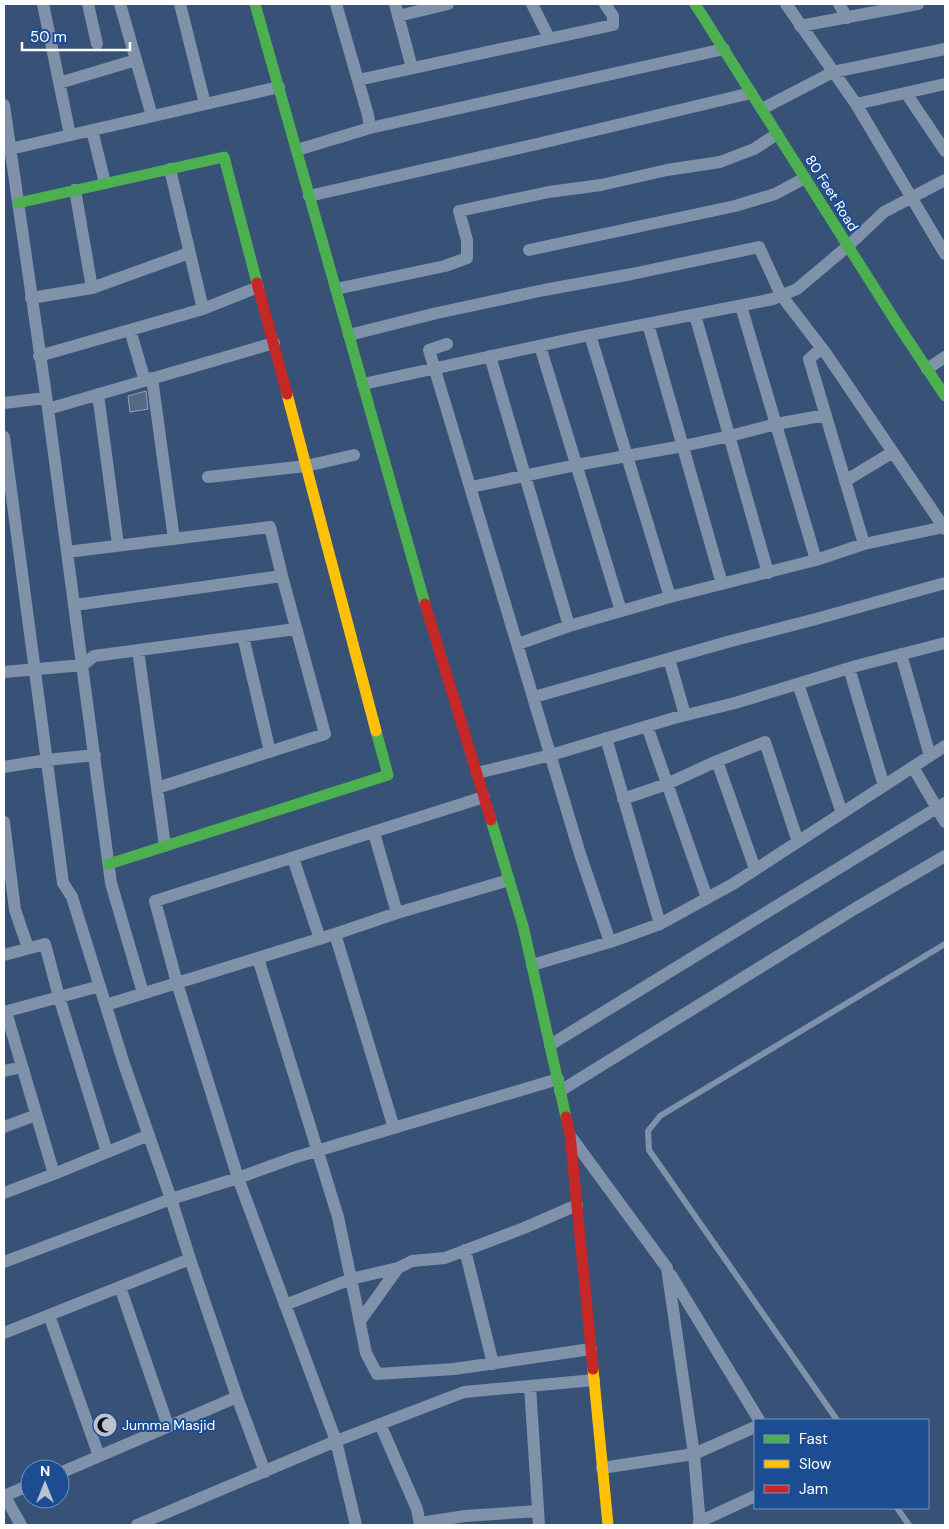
<svg xmlns="http://www.w3.org/2000/svg" width="949" height="1529" font-family="'DM Sans',sans-serif">
<style>
.building{fill:#536986;stroke:#93a2b8}
.lines{fill:none;stroke-linecap:round;stroke-linejoin:round}
.lane{stroke:#7f92aa;stroke-width:6}
.street{stroke:#7f92aa;stroke-width:12}
.fast{stroke:#4caf50;stroke-width:11}
.slow{stroke:#ffc107;stroke-width:11}
.jam{stroke:#c62828;stroke-width:11}
.labels{text-anchor:middle;stroke-width:4;stroke-linejoin:round;paint-order:stroke}
.street-label{font-size:14px;fill:#fff;stroke:#1c4c92}
.poi-label{font-size:14px;fill:#fff;stroke:#1c4c92;text-anchor:start}
</style>
<rect width="100%" height="100%" fill="#375177"/>
<path class="building" d="M146,391L148,409L130,412L128,396Z"/>
<g class="lines">
<path class="lane" d="M837,1420L649,1150L648,1131L660,1116L945,944
M897,1508L909,1525"/>
<path class="street" d="M43,4L70,135
M88,4L97,44
M120,4L152,116
M180,4L205,104
M395,4L412,68
M532,4L549,38
M786,4L856,104L945,254
M839,4L847,18
M398,16L448,4
M800,26L918,4
M358,80L613,25V16L605,4
M59,83L136,60
M906,93L945,151
M856,104L945,84
M4,105L48,409L111,883L143,993
M762,109L833,72L945,49
M370,128L724,49
M92,130L105,183
M10,149L279,87
M297,150L370,128L368,115L336,4
M75,190L92,288
M309,196L537,144L751,93
M529,250L735,206L775,194L805,178
M336,289L445,266L467,258V240L459,211L549,192L601,185L667,170L720,162L754,149L777,134
M31,298L92,288L189,253
M741,306L816,560
M203,309L258,287
M695,315L768,573
M648,324L722,584
M130,330L145,381
M349,335L437,313L544,290L632,274L759,247L781,295L827,355L945,529
M590,335L670,597
M447,344L429,350L580,854L610,942
M540,346L621,611
M822,348L809,359L864,544
M39,356L203,309L170,169
M490,356L569,626
M927,369L945,357
M152,378L174,539
M363,384L580,337L773,299L797,289L848,246L884,212L945,180
M98,394L118,545
M4,403L45,398
M48,409L274,343
M4,437L63,883L72,897L124,1064L171,1199L190,1259L237,1397L265,1472
M208,477L306,466L354,455
M845,481L893,452
M471,487L576,465L683,446L730,436L776,424L826,415
M67,552L270,527L282,576L325,734L157,788
M75,605L282,576
M243,636L270,752
M518,644L569,626L670,597L816,560L864,544L944,527
M138,650L165,846
M901,654L930,756
M669,659L685,715
M849,668L884,786
M4,672L83,665L94,656L296,629
M798,684L842,813
M534,697L731,641L816,619L945,583
M647,726L707,898
M606,738L660,924
M4,767L47,760L95,755
M913,767L945,822
M477,773L551,755L674,718L735,703L856,666L945,643
M623,799L667,784L717,761
M4,822L15,910L28,948
M374,833L397,913
M293,858L320,939
M755,869L717,761L765,742L798,842
M335,934L394,1128
M4,955L45,944L59,997L107,1152
M258,958L338,1217L355,1298L366,1353L377,1374L454,1369L591,1349
M532,965L610,942L660,924L733,884L945,746
M106,1005L335,934L397,913L509,880
M4,1012L100,986
M550,1045L945,803
M4,1071L22,1067
M560,1091L856,908L945,856
M4,1127L36,1115
M571,1137L667,1268L694,1454L755,1427
M54,1174L149,1135
M4,1193L54,1174L6,1012
M465,1250L493,1364
M4,1262L171,1199L238,1178L293,1158L558,1079
M671,1275L759,1420
M120,1287L168,1426
M285,1305L351,1279L398,1268
M49,1315L99,1456
M360,1321L398,1268L412,1261L445,1258L524,1228L577,1205
M4,1333L190,1259
M530,1386L539,1525
M380,1424L417,1509L420,1525
M602,1468L694,1454L700,1525
M60,1473L237,1397
M4,1495L21,1525
M4,1496L30,1485
M699,1522L755,1496
M420,1523L465,1516L538,1511
M137,1525L336,1441L464,1392L594,1380
M356,1525L336,1441L238,1178L177,983L155,901L484,797"/>
<path class="fast" d="M255,4L425,604
M695,4L896,322L945,396
M18,203L224,157L257,283
M491,820L523,926L566,1117
M109,864L388,775L376,731"/>
<path class="slow" d="M287,394L376,731
M593,1369L608,1525"/>
<path class="jam" d="M257,283L287,394
M425,604L491,820
M566,1117L570,1135L593,1369"/>
</g>
<defs>
<symbol id="mosque-disc" viewBox="-11 -11 22 22"><circle r="9.5" fill="#b9c2cf" stroke="#1c4c92"/><path d="M3.5-4.9A6 6 0 1 0 3.5 4.9A5 5 0 1 1 3.5-4.9Z" fill="#111"/></symbol>
</defs>
<g fill-rule="evenodd">
<use href="#mosque-disc" x="91" y="1411" width="28" height="28"/>
</g>
<g class="labels">
<g class="street-label">
<text transform="translate(832 193) rotate(58)" y="5">80 Feet Road</text>
</g>
<g class="poi-label">
<text x="122" y="1430">Jumma Masjid</text>
</g>
</g>
<rect width="949" height="1529" fill="none" stroke="#ffffff" stroke-width="10"/>
<rect x="754" y="1419" width="175" height="90" fill="#1c4c92" stroke="#7794be"/>
<rect x="764" y="1435" width="25" height="8" fill="#4caf50" stroke="#7794be"/>
<text x="799" y="1444" font-size="15" fill="#ffffff">Fast</text>
<rect x="764" y="1460" width="25" height="8" fill="#ffc107" stroke="#7794be"/>
<text x="799" y="1469" font-size="15" fill="#ffffff">Slow</text>
<rect x="764" y="1485" width="25" height="8" fill="#c62828" stroke="#7794be"/>
<text x="799" y="1494" font-size="15" fill="#ffffff">Jam</text>
<g transform="translate(45 1484)"><circle r="24" fill="#1c4c92" stroke="#7794be"/>
<path d="M0-4L9 19L0 12L-9 19Z" fill="#b9c2cf"/>
<text y="-8" font-size="14" font-weight="bold" text-anchor="middle" fill="#ffffff">N</text>
</g>
<path d="M22 42v8h108v-8" fill="none" stroke="#ffffff" stroke-width="2.5"/>
<text x="30" y="42" font-size="15" fill="#ffffff" stroke="#1c4c92" stroke-width="4" paint-order="stroke">50 m</text>
</svg>
